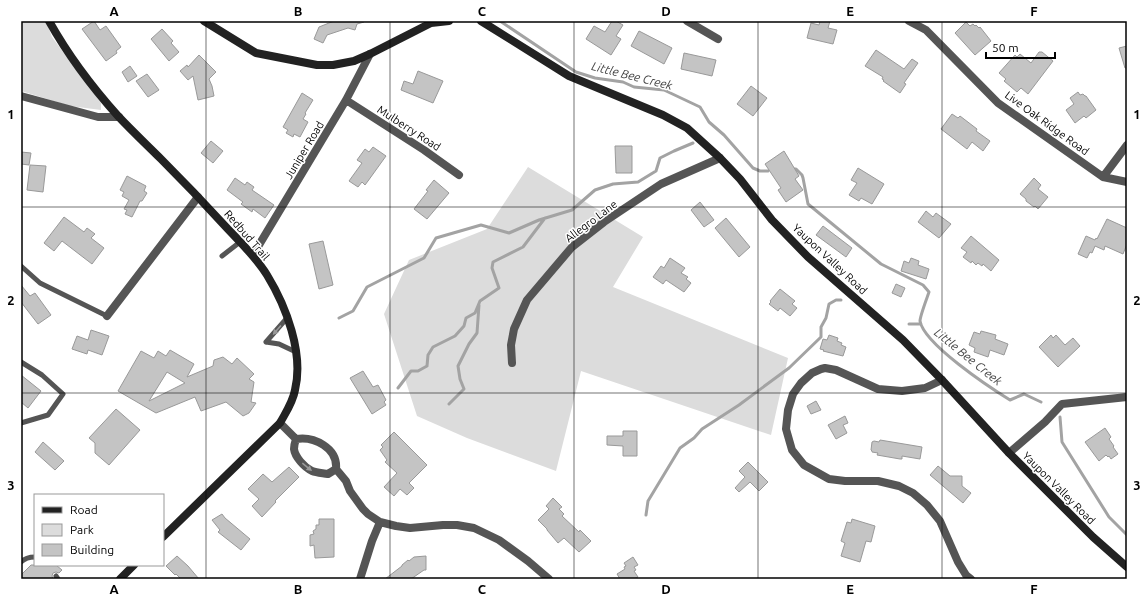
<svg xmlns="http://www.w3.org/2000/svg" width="1148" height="600" font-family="Ubuntu,sans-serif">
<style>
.green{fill:#dcdcdc}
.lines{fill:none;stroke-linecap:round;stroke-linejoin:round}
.stream{stroke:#a3a3a3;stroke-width:3}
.building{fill:#c4c4c4;stroke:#999;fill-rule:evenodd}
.lane{stroke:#555;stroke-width:5}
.street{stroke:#555;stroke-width:8}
.secondary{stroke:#222;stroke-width:8}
.oneway{fill:#999}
.grid{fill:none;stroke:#000;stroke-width:1;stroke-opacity:0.55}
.labels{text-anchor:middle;stroke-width:3;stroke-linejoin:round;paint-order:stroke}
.street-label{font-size:11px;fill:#000;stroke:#fff}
.water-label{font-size:12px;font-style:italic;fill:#444;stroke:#fff}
.neatline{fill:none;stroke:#000;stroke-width:1.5}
.grid-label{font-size:13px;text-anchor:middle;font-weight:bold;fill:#000}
</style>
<rect width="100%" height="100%" fill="#fff"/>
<path class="green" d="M21,21H46L52,37L101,103V110L70,106L21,91Z
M528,167L643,237L613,287L788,358L771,435L581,371L556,471L467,438L417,416L384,314L409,260L487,229Z"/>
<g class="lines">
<path class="stream" d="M500,21L576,72L595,78L623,82L634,87L664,90L700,107L709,122L724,135L753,168L760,171H768
M791,169H796L802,175L803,178L808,204L881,264L923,285L929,292C927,298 920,316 920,321C924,344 989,387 1010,400L1024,394L1041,402
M339,318L353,311L367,287L424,258L436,238L481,225L509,233L539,220L572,210L595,190L613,184L638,182L656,171L660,158L674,151L693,143
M909,324H921
M398,388L411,371H418L427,366L428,355L433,347L455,336L464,326L466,318L475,313L480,301L499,288L492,268L493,262L523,247L545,218
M449,404L464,389L460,379L458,366L469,344L477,333L479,305
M1060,417L1062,442L1109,517L1127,535
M646,515L648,501L680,448L694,438L702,429L739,405L789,368L821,337V327L826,318L829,304L836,300H841"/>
</g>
<path class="building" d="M94,21L100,30L106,26L121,47L116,51L117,53L106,61L82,29Z
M334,21H364V22L357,24L355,30L348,28L327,35L323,43L314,39L319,27Z
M612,21H616L623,25L616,36L621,39L611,55L586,39L594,26L605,32Z
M820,21H830L828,28L837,30L833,44L807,38L811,23L819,25Z
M966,22L970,26L973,24L975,26L976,25L979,28L980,27L991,41L975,55L955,33Z
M162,29L173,41L171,43L179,52L169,61L151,39Z
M639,31L672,48L664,64L631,46Z
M1127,46V68H1125L1119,48Z
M876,50L904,69L912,59L918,63L904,83L906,84L900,93L883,81L884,80L882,79L883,77L865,66Z
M1039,52H1042L1053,61L1028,94L1021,88L1017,92L1004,81L1006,79L999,73L1015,55L1017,57L1020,54L1031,63Z
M684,53L716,60L712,76L681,69Z
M199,55L216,72L209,79L212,86L214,96L198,100L193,76L188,80L180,71L187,65L188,67Z
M130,66L137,76L128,82L122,72Z
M418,71L443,81L433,103L401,90L404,81L413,84Z
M147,74L159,90L148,97L136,81Z
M751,86L767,98L753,116L737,104Z
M1078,92L1080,95L1083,94L1085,96H1086L1096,110L1086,118L1084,116L1075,123L1066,110L1074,104L1070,98Z
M302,93L313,100L305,113L306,114L303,119L308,122L300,137L294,134L293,137L286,133L288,130L283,127Z
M952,114L958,118L960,116L977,129L976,131L990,141L983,151L972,142L967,149L941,129Z
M211,141L223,151L213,163L201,153Z
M615,146H632V173H616Z
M373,147L386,156L368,181L365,185L362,182L358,187L349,181L362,163L357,160L365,149L369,152Z
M784,151L799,176L795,179L803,190L786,202L778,190L781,188L765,164Z
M21,152L31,153L29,165L21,164Z
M30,165L46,166L43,192L27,190Z
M858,168L884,184L872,204L861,198L859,201L849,195L857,183L851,180Z
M127,176L146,186L144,191L147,193L142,201H140L132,217L125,214L127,210L124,209L129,200L122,196L124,192L120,190Z
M235,178L245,185L247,182L254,187L252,190L274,205L265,218L253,209L252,212L241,204L243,202L227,190Z
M1034,178L1041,185L1038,189L1048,197L1038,209L1035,206L1034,207L1026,201V199L1020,194Z
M434,180L449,193L427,219L414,209L428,191L426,190Z
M700,202L714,220L704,227L691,210Z
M926,211L933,217L936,213L951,224L939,238L918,222Z
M64,217L84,232L87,228L95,234L91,238L104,248L92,264L62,241L54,251L44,243Z
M726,218L750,247L739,257L715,228Z
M1107,219L1127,228V244L1123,254L1105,246L1104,250L1095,246L1092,253L1090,252L1087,258L1078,254L1086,236L1095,240L1096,238L1097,239Z
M823,226L852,248L846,257L816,235Z
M971,236L999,260L991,271L983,264L982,266L978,263L976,265L972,261L971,263L963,257L967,252L961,248Z
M323,241L333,285L319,289L309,244Z
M670,258L685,268L681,273L688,277L686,279L691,283L684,292L666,280L663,284L653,277L661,266L664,268Z
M911,258L919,261L918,265L929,269L926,279L901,271L904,261L909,263Z
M896,284L905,288L901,297L892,293Z
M21,285L30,296L35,293L51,315L38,324L21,302Z
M780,289L795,301L792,304L797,308L790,316L780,308L778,311L769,304L771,302L770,301Z
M91,330L109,336L102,355L88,350L87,354L72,349L77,336L88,340Z
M981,331L996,335L995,339L1008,344L1004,355L990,350L988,357L974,352L975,348L969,345L974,332L980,334Z
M829,335L838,338L837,341L842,343L841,345L846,347L843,356L823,351L824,350L820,349L823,339L827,340Z
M1051,335L1053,338L1056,335L1065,345L1073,338L1080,346L1058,367L1039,347Z
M170,350L194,364L187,377L213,366L214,360L223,357L232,364L237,358L254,374L249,379L254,382L251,402L256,403L249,413L243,416L226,402L201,411L195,397L156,413L118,391L141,351L154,358L158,351L166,356ZM167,372L185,383L149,401Z
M363,371L373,387L378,385L386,400L384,402L386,405L372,414L350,378Z
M21,375L41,391L28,408L21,402Z
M816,401L821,410L811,414L807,406Z
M116,409L140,430L109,465L95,453V443L89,438Z
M845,416L848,423L843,425L847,433L836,439L828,425Z
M1105,428L1111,437L1109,439L1114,446L1113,447L1118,454L1111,459L1109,456L1108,457L1106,455L1099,461L1085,442Z
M623,431H637V456H623V446L607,445V436H623Z
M394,432L427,465L409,483L414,488L407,495L400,489L394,496L384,487L397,473L385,462L387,460L380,450L383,447L381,445Z
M880,440L922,447L920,459L902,456V459H900L877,455L878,453L872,452V451L871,450L872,442L874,441L879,442Z
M43,442L64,461L55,470L35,452Z
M748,462L768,482L759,491L750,482L739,492L735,488L745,477L739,471Z
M938,466L950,476H962V486L971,493L963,503L930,475Z
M289,467L299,477L275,501L276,502L262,517L252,506L259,499L248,489L263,474L272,482Z
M553,498L562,507L559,509L564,514L562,516L579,532L580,530L591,541L579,552L564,538L558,543L547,530V529L538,520L549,509L546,506Z
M222,514L225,518L250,539L241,550L218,532L220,530L212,520Z
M319,519H334V557L315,558L314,545L310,546V535L314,534L313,531L316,529V525H319Z
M852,519L875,526L871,542L866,541L860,562L841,556L845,543L841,541L847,522L851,523Z
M177,556L188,566L199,579H181L176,574L175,575L166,566Z
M426,556V570H424L411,579H385L402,566V565L408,560L409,561L414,557Z
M633,557L638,565L634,567L636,570L634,571L638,577L634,579H620L617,574L625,569L624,567L626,566L624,563Z
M31,565H56L62,570L59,573L56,572L53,573L52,576L53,579H21V575Z"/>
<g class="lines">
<path class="lane" d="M222,256L240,242
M21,266L40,283L107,316
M266,342L287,318
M266,342L279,344L296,352
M21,362L42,375L63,394L48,415L21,423
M21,562C25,558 29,557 35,557
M56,576L58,579"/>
<path class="street" d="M687,21L718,39
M909,21L926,30L998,103L1103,177L1127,182
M21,96L98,117H119
M346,100L424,150L459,175
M1103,177L1127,145
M253,255L346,100L370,54
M107,316L198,197
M512,363L511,345L514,329L527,300L572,247L604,222L661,184L720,158
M942,380L925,388L902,391L878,389L836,370L825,368L821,369L812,373L801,383L793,394L788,410L786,429L792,450L804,465L829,479L845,481H878L899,486L913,493L927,505L940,521L958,562L966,575L971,579
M280,423L296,439
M296,439C314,436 338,448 336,469L346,481L350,491L363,509L368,514L380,522L396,526L410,528L443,525H457L474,528L499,540L528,561L549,579
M296,439C295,442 294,445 294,449C295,457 304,467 312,471C317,473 323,473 328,474L336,469
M1009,453L1045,422L1062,404L1127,397
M360,579L372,541L380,522"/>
<path class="secondary" d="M49,21C68,55 92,87 118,116C132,131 147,145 161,159C183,181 205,204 226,227C240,242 256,257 267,275C286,306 304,353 295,390C293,402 286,412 280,423L163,537
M204,21L256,53L317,65H333L354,61L370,54L431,23L449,21
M481,21L569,76L663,115L687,128L720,158L740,179L772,220L808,257L903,340L942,380L1009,453L1093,537L1127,567
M120,579L134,565"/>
</g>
<defs><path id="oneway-solid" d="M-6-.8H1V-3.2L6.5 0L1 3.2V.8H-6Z"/></defs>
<g class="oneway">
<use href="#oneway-solid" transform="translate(277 330) rotate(131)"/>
<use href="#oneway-solid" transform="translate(307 467) rotate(39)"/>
</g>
<path class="grid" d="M206,21V579M390,21V579M574,21V579M758,21V579M942,21V579M21,207H1127M21,393H1127"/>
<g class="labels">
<g class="street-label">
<text transform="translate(1047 123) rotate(36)" y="4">Live Oak Ridge Road</text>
<text transform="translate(409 128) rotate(33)" y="4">Mulberry Road</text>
<text transform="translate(304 150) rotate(-59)" y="4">Juniper Road</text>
<text transform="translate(591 221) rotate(-37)" y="4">Allegro Lane</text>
<text transform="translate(247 235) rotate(49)" y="4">Redbud Trail</text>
<text transform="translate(830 259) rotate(43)" y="4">Yaupon Valley Road</text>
<text transform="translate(1059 488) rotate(45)" y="4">Yaupon Valley Road</text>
</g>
<g class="water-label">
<text transform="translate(632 76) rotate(14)" y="4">Little Bee Creek</text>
<text transform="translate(968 357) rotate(39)" y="4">Little Bee Creek</text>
</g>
</g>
<rect width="1148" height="600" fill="none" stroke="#ffffff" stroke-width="44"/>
<rect x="34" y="494" width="130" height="72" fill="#ffffff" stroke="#999999"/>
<rect x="42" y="507" width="20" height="6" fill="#222222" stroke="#999999"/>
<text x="70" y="514" font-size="12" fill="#000000">Road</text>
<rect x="42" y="524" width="20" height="12" fill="#dcdcdc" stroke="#999999"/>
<text x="70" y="534" font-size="12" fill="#000000">Park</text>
<rect x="42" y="544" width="20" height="12" fill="#c4c4c4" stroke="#999999"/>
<text x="70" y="554" font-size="12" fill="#000000">Building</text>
<path d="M986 52v6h69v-6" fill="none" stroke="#000000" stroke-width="2"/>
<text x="992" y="52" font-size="12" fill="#000000" stroke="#ffffff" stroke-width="3" paint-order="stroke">50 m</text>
<rect x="22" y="22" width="1104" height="556" class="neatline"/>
<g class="grid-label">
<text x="114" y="16">A</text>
<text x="298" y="16">B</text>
<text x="482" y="16">C</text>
<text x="666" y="16">D</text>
<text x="850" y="16">E</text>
<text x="1034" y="16">F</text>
<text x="11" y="119">1</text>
<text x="1137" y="119">1</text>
<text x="11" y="305">2</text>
<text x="1137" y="305">2</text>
<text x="11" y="490">3</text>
<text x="1137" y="490">3</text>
<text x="114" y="594">A</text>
<text x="298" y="594">B</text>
<text x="482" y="594">C</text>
<text x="666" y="594">D</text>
<text x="850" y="594">E</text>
<text x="1034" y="594">F</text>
</g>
</svg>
